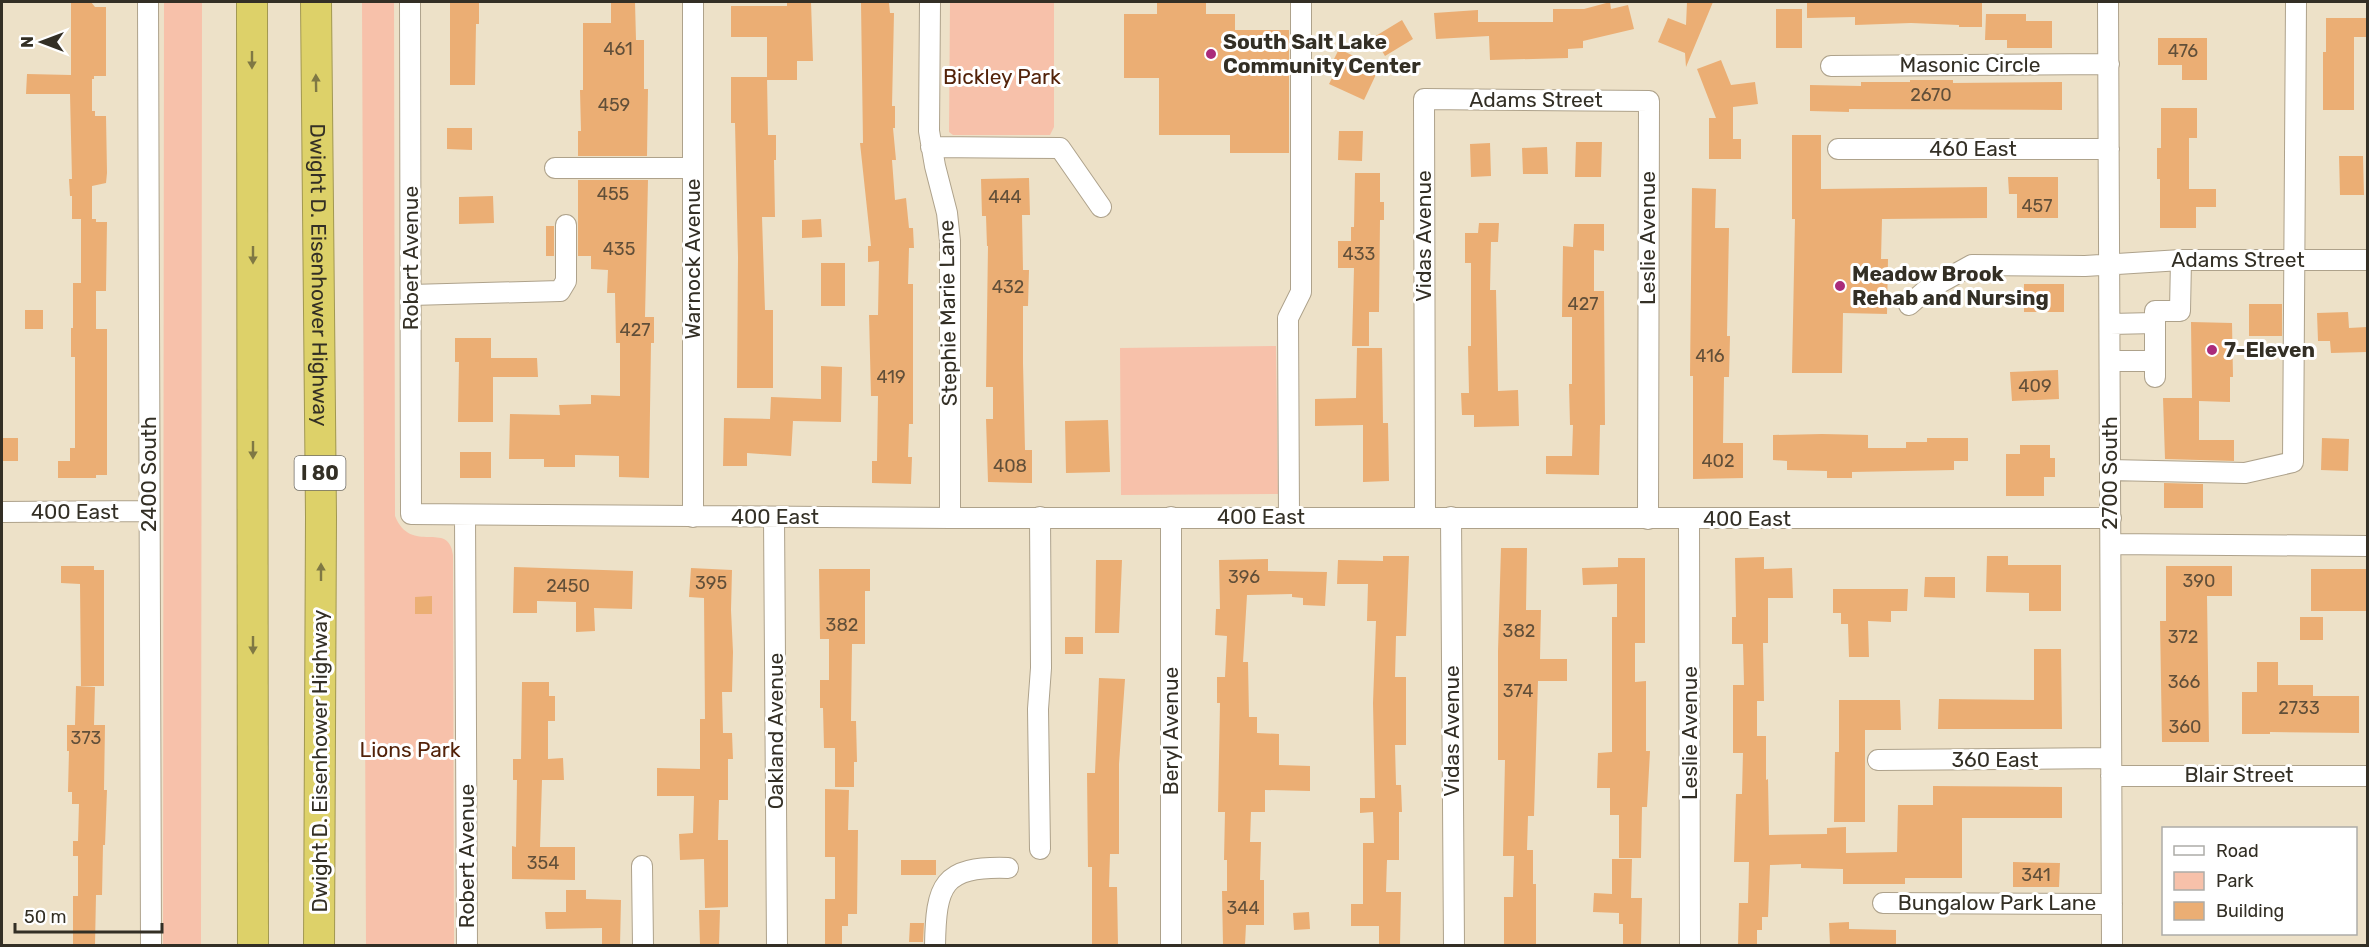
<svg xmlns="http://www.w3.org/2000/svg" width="2369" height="947" font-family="Rubik,sans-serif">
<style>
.green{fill:#f7c1aa}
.building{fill:#ebae74}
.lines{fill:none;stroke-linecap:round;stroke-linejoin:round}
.minor-casing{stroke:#aea28b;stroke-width:22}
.highway-casing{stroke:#a29851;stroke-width:32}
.minor{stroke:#fff;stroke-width:20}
.highway{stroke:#ddd169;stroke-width:30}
.oneway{fill:#7f7844}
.poi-dot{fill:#aa2b7a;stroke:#fff;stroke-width:2}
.labels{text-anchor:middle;stroke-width:6;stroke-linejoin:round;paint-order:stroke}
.number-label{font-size:18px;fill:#614f39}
.shield{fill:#fff;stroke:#706d66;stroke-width:1.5}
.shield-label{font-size:20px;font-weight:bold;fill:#332f25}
.poi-label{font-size:21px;font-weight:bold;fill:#332f25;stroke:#fff;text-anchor:start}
.street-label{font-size:21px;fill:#332f25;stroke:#fff}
.park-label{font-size:21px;fill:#53230a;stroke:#fff}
</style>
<rect width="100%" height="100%" fill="#ede1c8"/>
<path class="green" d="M164,2H202L201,946L163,945Z
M362,2H394L395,516C411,556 449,519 453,555L454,945H366Z
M950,2H1054V127L1050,135H953L949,132Z
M1276,346L1278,494L1121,495L1120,348Z"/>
<path class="building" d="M71,2H91L95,7H106V76H94V79H92V111H95V116H106L107,173L106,183L92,186V219H96V222H107L106,291H96V329H107V475H96V478H58V461H70V448H75V357H71V328H73V283H81V219H72V196H70L69,179H72L70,94H26L27,74L71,75Z
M450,2H479V24H476L475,85H450Z
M611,2H635L636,40H644V89H648L647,156H578V131H581L580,90H583V23H611Z
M787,2H811L813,61H797V80H767V37H731V6H787Z
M1157,2H1206V14H1235V30H1289V153H1230V135H1159V78H1124V14H1157Z
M1610,2L1611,9L1628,5L1634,29L1583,41V48L1568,49V58L1490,60L1489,36L1436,39L1434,13L1478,10V22H1553V9H1584Z
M1687,2H1713L1686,67L1685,53L1658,42L1668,18L1686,25Z
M1807,2H1982V27H1959V25L1911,23L1855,25V17L1807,18Z
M861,3H889L890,13H894L892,106H895V128H893L896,160H892L895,200L906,198L909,228H913L914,248H909L908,284H913V424H909L908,457H912L911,484L872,483V461H877L878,396H871L869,315H878L879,261L868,262V246H871L860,143H863Z
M1776,9H1802V48H1776Z
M1986,14H2026V21H2052V48H2007V40H1985Z
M2326,18H2367V37H2354V110H2323V52H2326Z
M1402,20L1413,39L1385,56L1374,37Z
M2158,38H2207V80H2182V65H2158Z
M1339,49L1379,68L1364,100L1329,84L1336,70L1330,67Z
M1721,60L1731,85L1755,82L1758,104L1733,107V139H1741V159H1709V118H1716L1697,69Z
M731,77H767L768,135H776V160H774L775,217H762L765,310H773V388H737L738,257L735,123H731Z
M1910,80H1953V83L2062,82V110L1849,109V112L1810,111V85L1861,86V82H1910Z
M2161,108H2197V138H2189V189H2216V207H2196V228H2160V179H2157V148H2161Z
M447,128H472V150L447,149Z
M1339,131H1363L1362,161L1338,160Z
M1792,135H1821V189L1987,187V218L1882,219L1881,259H1888L1887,314L1843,313L1842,373H1792L1795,219H1792Z
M1576,142H1602L1601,177H1575Z
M1490,143L1491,176L1471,177L1470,144Z
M1547,147L1548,174H1523L1522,148Z
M2339,156H2363L2364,195H2340Z
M1355,173H1380V202H1384V220H1380L1379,312H1369V346H1352L1354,268H1338V241H1351V227H1354Z
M2008,177H2058V218H2017V194H2009Z
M1029,178L1030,215H1022L1023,270H1029L1028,306H1023V363L1025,450H1032V483L988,482L986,419H993V387H986L988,246H987L986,216H982L981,179Z
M578,180H648L645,317H654V343H651L649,478L619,477V456L575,455V467H544V459H509L510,414L560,415L559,405L591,404V395L620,396V343H616L615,293H607L608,270L591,269V256H578Z
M1692,188L1716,189L1715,228H1729L1727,336H1730L1729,377H1724L1723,443H1743V478L1693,479V376H1690Z
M493,196L494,223L459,224V197Z
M821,219L822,237L802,238V220Z
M1479,223H1499L1498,242H1491L1490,290H1496L1498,391L1518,390L1519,426L1474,427V415H1462L1461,393H1469L1468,346H1471V263H1465V233H1478Z
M1574,224H1604V251L1594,250V291H1604L1605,425H1600L1599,475L1546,474V456H1572L1573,425H1570L1569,384H1572V317H1562L1563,246L1573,247Z
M546,226H554V256H546Z
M821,263H845V306H821Z
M2024,284H2064V312H2024Z
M2249,304H2282V336H2249Z
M25,310H43V329H25Z
M2348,312L2349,328L2367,327V352L2331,353L2330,341H2318L2317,313Z
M2191,322L2232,323L2233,377H2230V402L2199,401V440H2234V461L2165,459L2163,398H2192Z
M455,338H491V358H537L538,377H493V422H458L459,362H455Z
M1357,348H1382L1383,423H1388L1389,481L1363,482V425L1315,426V399L1356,398Z
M821,366L842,367L841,422L793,421L791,456L747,453V466H723L724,418L770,419L771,397L821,399Z
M2058,370L2059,399L2012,401L2010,372Z
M1108,420L1110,472L1066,473L1065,421Z
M1822,434L1868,435V448H1906V442H1927V438H1968V461H1954V470L1852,472V478H1827V471L1787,470V461L1773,460V435Z
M2,438H18V461H2Z
M2322,438L2349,439L2348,471L2321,470Z
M2020,445H2050V458H2055V477H2044V496H2006V454H2020Z
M460,452H491V478H460Z
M2164,483L2203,484V508H2164Z
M1501,548H1527L1526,610H1541L1540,659H1567V681H1538L1534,816H1528L1527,850H1533V884H1536V945H1504V897H1513L1514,856H1503L1505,760H1498V651Z
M1383,556H1409L1406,636H1396L1395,677H1406V745H1395L1396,785H1401L1402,812H1399V860H1387L1386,892H1401L1400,945H1379V926H1351V904H1363V843H1374L1373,812L1360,813V798H1375L1373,703L1376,621H1367L1368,584H1337L1338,560L1383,561Z
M1987,556H2008V565H2061V611H2029V593L1986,592Z
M1764,557V569L1792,568L1793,598H1768V643H1763L1764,701H1757V736H1766V780L1768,779L1769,835L1827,834V828L1846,827V853L1897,852L1898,805H1933V786L2062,787V818H1962V878H1905V884H1843V869L1801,868V864L1770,865L1768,917H1762V930H1757V945H1738L1739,903H1748L1749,862H1734L1736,794H1742L1743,753H1733V685H1744L1743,644H1732V617H1736L1735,558Z
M1618,558H1645V643H1635V682L1646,681V751H1650L1647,807H1642L1641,858H1619V815H1610V788H1597L1598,753L1612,752V617H1617V584L1583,585L1582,568L1618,567Z
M1268,559V571L1327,572L1325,606L1303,605V598L1292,597V594L1247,595L1243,662H1248L1249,717H1257V733L1279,734V765L1310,766V791L1265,790V812H1251L1250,842H1261L1260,880H1264V925H1246L1245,945H1223L1222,891H1227V860H1224L1225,812H1218L1220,703H1217V677H1225L1227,636L1215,635L1216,609H1220L1219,560Z
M1096,560H1122L1119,633H1095Z
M61,566H94V570H104V686H81L80,584L61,583Z
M2166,566H2232V596H2207L2209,742H2162L2160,621H2166Z
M514,567L633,571L632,609L594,608L595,631L576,632V602L537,601V613H513Z
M691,568L732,570L731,610L733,652L732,692H722L723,733H732L733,759H728V800H719L718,840H728V907L705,908L704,859L680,860L679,834L693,833L694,796H657V768L700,769V719H705L704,598L689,597Z
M819,569H870V591H865V644H852L851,721H856L857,762H854V787H835V748H824L823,708H820V680H829V639H820Z
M2311,569H2367V611H2311Z
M1925,577H1955V598L1924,597Z
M1833,589H1908L1907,611H1891V622L1868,621L1869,657H1849L1848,624H1841V613H1833Z
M432,596V614H415V597Z
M2300,617H2323V640H2300Z
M1065,637H1083V654H1065Z
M2034,649H2061L2062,729H1938L1939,699L2034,700Z
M2257,662H2278V685H2313V696H2359V733L2270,732V734H2242V692H2257Z
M1099,678L1125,679L1119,764V854H1110L1109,887H1117L1118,945H1092V867H1088L1087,773H1095Z
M522,682H549V696H555V721H548V759L563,758L564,780H542L540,847H575V880L512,879V846L516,847L517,780H513V759H521Z
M76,686L95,687L94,725H105L104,790H107L105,845H103L102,895H96L95,945H73V896H78V856H73V841H78L79,804H72V792H68L69,751H67V725H75Z
M1839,700H1900L1901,730H1865V822H1834L1835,752H1839Z
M825,789L849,790L848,830H858L857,914H848V926H842V945H825V899H835V857H825Z
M1612,859H1632L1631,898H1642L1641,945H1623V924H1619V913L1593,912L1594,893L1612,894Z
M901,860H936V875H901Z
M2013,862L2060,863L2059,887H2013Z
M566,890H586V899L621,900L620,945H602V928L546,929L545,912H566Z
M699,910H720L719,945H700Z
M1309,912L1310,929L1294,930L1293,913Z
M1849,922V929L1896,930V945H1830L1829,923Z
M910,923H924L923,942H909Z"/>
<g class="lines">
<defs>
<path id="minor" d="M148,2L151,946
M410,2L411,514L950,518H2111
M693,2V517
M930,2L929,131L935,166L947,213L950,241V518
M2108,2L2112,946
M1831,66L2109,64
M931,147L1060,148L1101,207
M1838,149H2109
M555,168H693
M411,295L560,291L566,281V225
M1909,305L1925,291L1972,265L2085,266L2181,260H2368
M2110,324L2155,323
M2111,361H2155
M2155,377V311H2180L2181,260
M2110,470L2245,473L2293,462L2296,2
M2,512L149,511
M465,515L467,946
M774,517L777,946
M1171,517V946
M1289,517L1288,318L1301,292V2
M1425,517L1424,99L1649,101L1648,519
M1451,517L1454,946
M1689,520L1690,946
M2111,544L2368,546
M1878,760L2111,758
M2111,776H2368
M1040,849L1038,709L1041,668L1040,517
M642,866L643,946
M1883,903L2112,904
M935,946C936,885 942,866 1008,868"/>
<g id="highway">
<path d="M252,2L253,946"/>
<path id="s1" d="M316,2L321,517L319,946"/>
</g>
</defs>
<use href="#minor" class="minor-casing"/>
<use href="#highway" class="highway-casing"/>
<use href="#minor" class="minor"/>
<use href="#highway" class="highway"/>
</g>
<defs><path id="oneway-solid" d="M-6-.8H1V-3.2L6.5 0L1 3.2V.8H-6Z" transform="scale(1.5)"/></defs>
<g class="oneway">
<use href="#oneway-solid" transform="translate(252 60) rotate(90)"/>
<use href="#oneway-solid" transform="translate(316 83) rotate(-91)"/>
<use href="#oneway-solid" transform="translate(253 255) rotate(90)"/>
<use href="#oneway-solid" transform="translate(253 450) rotate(90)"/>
<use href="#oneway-solid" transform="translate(321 572) rotate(-90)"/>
<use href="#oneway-solid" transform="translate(253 645) rotate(90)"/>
</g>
<g class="poi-dot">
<circle cx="1211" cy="54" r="6"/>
<circle cx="1840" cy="286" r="6"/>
<circle cx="2212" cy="350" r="6"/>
</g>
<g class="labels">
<g class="number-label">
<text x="618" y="55">461</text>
<text x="2183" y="57">476</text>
<text x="1931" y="101">2670</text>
<text x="614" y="111">459</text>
<text x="613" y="200">455</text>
<text x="1005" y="203">444</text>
<text x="2037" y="212">457</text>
<text x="619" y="255">435</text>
<text x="1359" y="260">433</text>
<text x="1008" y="293">432</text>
<text x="1583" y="310">427</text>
<text x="635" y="336">427</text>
<text x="1710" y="362">416</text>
<text x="891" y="383">419</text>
<text x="2035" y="392">409</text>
<text x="1718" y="467">402</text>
<text x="1010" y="472">408</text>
<text x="1244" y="583">396</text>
<text x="2199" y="587">390</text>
<text x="711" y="589">395</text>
<text x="568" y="592">2450</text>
<text x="842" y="631">382</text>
<text x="1519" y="637">382</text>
<text x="2183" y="643">372</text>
<text x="2184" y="688">366</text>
<text x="1518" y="697">374</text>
<text x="2299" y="714">2733</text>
<text x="2185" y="733">360</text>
<text x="86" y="744">373</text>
<text x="543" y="869">354</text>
<text x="2036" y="881">341</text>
<text x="1243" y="914">344</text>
</g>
<rect class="shield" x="294.5" y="456" width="51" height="34" rx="4.5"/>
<g class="shield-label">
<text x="320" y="480">I 80</text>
</g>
<g class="poi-label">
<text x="1223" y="49">South Salt Lake<tspan x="1223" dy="24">Community Center</tspan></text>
<text x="1852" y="281">Meadow Brook<tspan x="1852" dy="24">Rehab and Nursing</tspan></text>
<text x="2224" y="357">7-Eleven</text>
</g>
<g class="street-label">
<text x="1970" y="72">Masonic Circle</text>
<text x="1536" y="107">Adams Street</text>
<text x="1973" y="156">460 East</text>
<text transform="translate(1424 236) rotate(-90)" y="7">Vidas Avenue</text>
<text transform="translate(1648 238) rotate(-90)" y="7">Leslie Avenue</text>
<text transform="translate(411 258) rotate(-90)" y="7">Robert Avenue</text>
<text transform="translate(693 259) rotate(-90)" y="7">Warnock Avenue</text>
<text x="2238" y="267">Adams Street</text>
<text dy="7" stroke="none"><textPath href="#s1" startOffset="273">Dwight D. Eisenhower Highway</textPath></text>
<text transform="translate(948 313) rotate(-91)" y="7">Stephie Marie Lane</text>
<text transform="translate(2110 473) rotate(-90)" y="7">2700 South</text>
<text transform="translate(149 474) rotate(-90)" y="7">2400 South</text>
<text x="75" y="519">400 East</text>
<text x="775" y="524">400 East</text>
<text x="1261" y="524">400 East</text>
<text x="1747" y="526">400 East</text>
<text transform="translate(776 731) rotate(-90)" y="7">Oakland Avenue</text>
<text transform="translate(1171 731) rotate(-90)" y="7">Beryl Avenue</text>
<text transform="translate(1452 731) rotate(-90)" y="7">Vidas Avenue</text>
<text transform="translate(1690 733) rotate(-90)" y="7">Leslie Avenue</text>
<text x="1995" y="767">360 East</text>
<text transform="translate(320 761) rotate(-90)" y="7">Dwight D. Eisenhower Highway</text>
<text x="2239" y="782">Blair Street</text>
<text transform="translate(467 856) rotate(-90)" y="7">Robert Avenue</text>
<text x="1997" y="910">Bungalow Park Lane</text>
</g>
<g class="park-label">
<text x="1002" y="84">Bickley Park</text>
<text x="410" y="757">Lions Park</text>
</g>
</g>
<rect width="2369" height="947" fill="none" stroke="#332f25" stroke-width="6"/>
<rect x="2162" y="827" width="195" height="108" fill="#ffffff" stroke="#adaca8" stroke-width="1.5"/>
<rect x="2174" y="846" width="30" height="9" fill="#ffffff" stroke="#adaca8" stroke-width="1.5"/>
<text x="2216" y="857" font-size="18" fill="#332f25">Road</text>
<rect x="2174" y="872" width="30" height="18" fill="#f7c1aa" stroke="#adaca8" stroke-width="1.5"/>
<text x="2216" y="887" font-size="18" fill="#332f25">Park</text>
<rect x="2174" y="902" width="30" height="18" fill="#ebae74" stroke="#adaca8" stroke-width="1.5"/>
<text x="2216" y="917" font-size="18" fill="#332f25">Building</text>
<g transform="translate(42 42) rotate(270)" stroke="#ffffff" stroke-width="4.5" paint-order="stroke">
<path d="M0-4.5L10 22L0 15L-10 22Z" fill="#332f25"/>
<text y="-9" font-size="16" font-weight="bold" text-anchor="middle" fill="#332f25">N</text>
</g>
<path d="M15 923v9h147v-9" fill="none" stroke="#332f25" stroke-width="3"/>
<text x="24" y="923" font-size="18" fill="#332f25" stroke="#ffffff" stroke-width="4.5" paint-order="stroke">50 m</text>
</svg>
